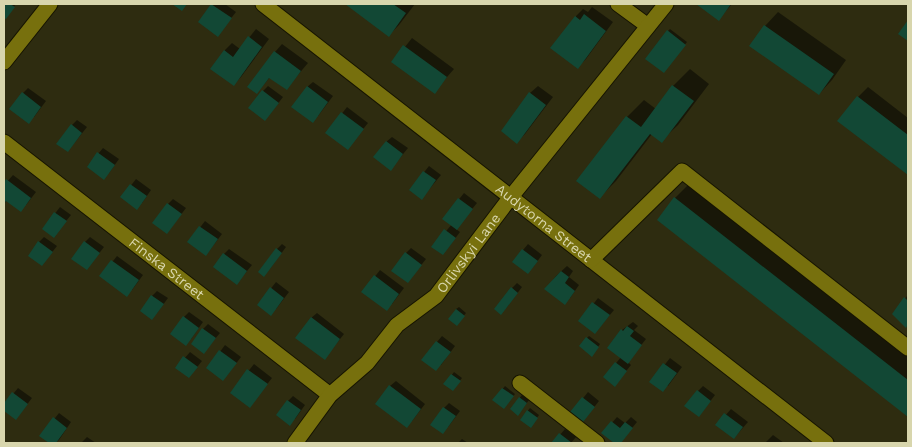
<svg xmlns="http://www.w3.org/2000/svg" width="912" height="447" font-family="'Work Sans',sans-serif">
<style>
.shadow{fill:#0007}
.building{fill:#124835}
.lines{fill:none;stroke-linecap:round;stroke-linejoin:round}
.minor-casing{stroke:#161400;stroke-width:17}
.minor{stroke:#77700d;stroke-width:15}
.labels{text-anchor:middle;stroke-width:4;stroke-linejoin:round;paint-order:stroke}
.street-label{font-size:14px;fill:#d8d6ad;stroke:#242206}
</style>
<rect width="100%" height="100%" fill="#2e2c10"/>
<path class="shadow" d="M4,4H16L6,18L4,17Z
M213,4H225L236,12L218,35L200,22Z
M347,4H415L399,25L389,35Z
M698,4H732L719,19Z
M592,7L613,22L586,59L578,67L576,16L583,9L588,12Z
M778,12L846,60L832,80L819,94L765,26Z
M256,29L269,39L241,77L233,85L224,51L232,43L240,49Z
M670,29L687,42L666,69L668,31Z
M412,38L454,69L434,92L393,62Z
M282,44L308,63L286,89L270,77L257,93L275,52Z
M690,69L709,84L678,125L661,141L652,134L616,181L600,197L578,181L627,117L644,100L656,109L673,86Z
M313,82L333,96L318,116L307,87Z
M268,86L283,97L270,114L263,91Z
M538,86L553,97L525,134L517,142L530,93Z
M868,87L908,118V174L839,121L858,97Z
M28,88L46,101L34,117L23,93Z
M347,107L368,123L348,148L327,133Z
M77,120L87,127L68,151L72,125Z
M392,137L408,148L391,169L386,142Z
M103,148L119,159L109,173L88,166Z
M429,166L441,175L422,198L410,190Z
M13,175L36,192L26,205L7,200L4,204V185Z
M136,179L151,190L142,203L122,197Z
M692,181L908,350V415L658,220L675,198Z
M464,193L477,203L456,229L460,232L448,248L433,247L452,224L444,218Z
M173,199L186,208L167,233L168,204Z
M60,207L71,215L54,236L44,228Z
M205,221L222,234L206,255L189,242Z
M44,237L57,246L42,265L39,242Z
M90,237L104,247L87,269L85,242Z
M282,244L286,247L269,270L277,249Z
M528,244L542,255L533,267L514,261Z
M411,248L426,259L408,282L406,253Z
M229,249L252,265L237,283L224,254Z
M117,256L143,275L132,290L101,276Z
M567,266L573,271L569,277L579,285L570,298L546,289L556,276Z
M380,270L404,288L392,304L363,292Z
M276,282L289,292L276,309L258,305Z
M517,283L522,287L506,308L512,288Z
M157,291L168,298L157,313L152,296Z
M907,296L908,323L906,326L894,314Z
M598,298L614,310L595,333L580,321Z
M459,307L466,313L459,322L456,309Z
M189,312L203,322L191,339L184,317Z
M317,313L344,334L325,358L311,318Z
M633,322L638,326L634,330L646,339L628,362L631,365L615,385L605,377L621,357L609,348L622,330Z
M208,324L220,333L204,352L203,329Z
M442,336L455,346L441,365L422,360Z
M589,336L600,344L594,353L587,338Z
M225,345L241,357L228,374L208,368Z
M190,352L202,361L194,371L177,367Z
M670,358L682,367L668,386L651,382Z
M254,364L272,378L250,406L231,393Z
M454,372L462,378L455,387L445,384Z
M396,381L425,404L412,421L390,386Z
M505,386L515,394L506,405L494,400Z
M703,386L715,395L699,416L698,391Z
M18,388L32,398L16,419L4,410V405Z
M588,392L599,401L588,415L572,412Z
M522,395L529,400L520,412L511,409Z
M293,396L305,405L295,419L288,401Z
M449,403L460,411L448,427L444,408Z
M530,408L539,415L533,424L521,419Z
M731,409L748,422L734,438L717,425Z
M59,413L71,422L59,440L55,443H51L41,436Z
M617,417L625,423L631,417L637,422L620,443H616L603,433Z
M565,429L576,437L571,443H553Z
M773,435L784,443H765Z
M87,437L96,443H81Z
M462,439L468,443H458Z"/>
<path class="building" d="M4,4H10L15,7L6,19L4,18Z
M172,4H187L182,11Z
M211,4L232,18L218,37L198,22Z
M345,4H393L406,13L389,37Z
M696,4H731L719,21Z
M584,14L606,31L578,69L550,48L575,16L580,20Z
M908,20V41L898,34Z
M764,25L834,74L819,95L749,46Z
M667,30L686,45L664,73L645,59Z
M248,36L262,47L234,86L210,69L224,50L233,57Z
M403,45L447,77L435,94L391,62Z
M274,51L301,71L287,90L269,78L257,94L247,87Z
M672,85L694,101L662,143L650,134L600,199L576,181L626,116L641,127Z
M307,86L328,102L313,123L291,107Z
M262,90L279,103L265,121L248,108Z
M22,92L41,107L29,124L9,109Z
M529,92L546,105L517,144L501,131Z
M857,96L908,135V175L837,121Z
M341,112L364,129L348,150L325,133Z
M71,124L82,133L68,152L56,144Z
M386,141L403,154L391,171L373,157Z
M97,152L115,165L104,180L87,167Z
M423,171L436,180L422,200L409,190Z
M6,179L31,198L21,212L6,201L4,204V183Z
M130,184L147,196L137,210L120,197Z
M674,197L908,380V417L657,220Z
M458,198L473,209L457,230L442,219Z
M167,203L182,214L167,234L152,223Z
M54,212L67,221L54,238L42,229Z
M199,226L218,239L206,256L187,242Z
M444,229L456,238L443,255L431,247Z
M38,241L53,252L42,266L28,256Z
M84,241L100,253L87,270L71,259Z
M276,248L282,253L264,277L258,272Z
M522,249L538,261L528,274L512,262Z
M405,252L422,265L408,283L391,271Z
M223,253L247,271L237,285L213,267Z
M111,260L139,280L127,297L99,276Z
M561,271L569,277L565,283L575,291L565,305L544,289Z
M374,275L399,294L387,311L361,292Z
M270,287L284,298L271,316L257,305Z
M511,287L518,293L501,315L494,309Z
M151,295L164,304L152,320L140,311Z
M904,297L908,301V324L906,328L892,314Z
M592,302L610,315L595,334L578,321Z
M456,309L465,316L457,326L448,319Z
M183,316L199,328L186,346L170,334Z
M311,317L340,339L325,360L295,338Z
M627,326L634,331L630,336L642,345L628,364L607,348L621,329L623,331Z
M202,328L216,338L204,354L191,344Z
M586,337L599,347L592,357L579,346Z
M436,341L451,352L436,371L421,360Z
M219,350L237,363L223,381L206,368Z
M183,356L198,367L189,378L175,368Z
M615,362L627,371L615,387L603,377Z
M663,363L677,373L663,392L649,382Z
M247,369L268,384L250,408L230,393Z
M451,374L461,381L453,391L443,384Z
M389,385L421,409L407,428L375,404Z
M502,388L514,396L504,409L492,400Z
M697,390L711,401L699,417L684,406Z
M12,392L28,404L16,420L4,411V403Z
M519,397L527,403L518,416L510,409Z
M582,397L595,407L583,422L570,412Z
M287,400L301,410L290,426L276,415Z
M443,407L456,416L443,434L430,425Z
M527,410L538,418L531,428L520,420Z
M724,413L743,427L734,439L715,425Z
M53,417L67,428L56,443H49L39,436Z
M611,421L620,428L625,422L633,428L621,443H614L601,433Z
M559,433L572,443H551Z"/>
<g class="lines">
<defs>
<g id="minor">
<path id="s1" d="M263,4L826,443"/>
<path d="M618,4L648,26"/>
<path d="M4,62L50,4"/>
<path id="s2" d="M4,142L330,395"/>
<path d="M591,260L682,171L908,348"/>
<path d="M520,383L597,443"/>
<path id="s3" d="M295,443L330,395L367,363L397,325L436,296L510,198L666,4"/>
</g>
</defs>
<use href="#minor" class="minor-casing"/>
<use href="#minor" class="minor"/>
</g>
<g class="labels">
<g class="street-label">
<text dy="5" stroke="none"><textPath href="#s1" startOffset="356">Audytorna Street</textPath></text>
<text dy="5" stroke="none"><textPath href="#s3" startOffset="259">Orlivskyi Lane</textPath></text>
<text dy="5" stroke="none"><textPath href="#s2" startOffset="206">Finska Street</textPath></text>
</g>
</g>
<rect width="912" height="447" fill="none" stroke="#d8d6ad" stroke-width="10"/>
</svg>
